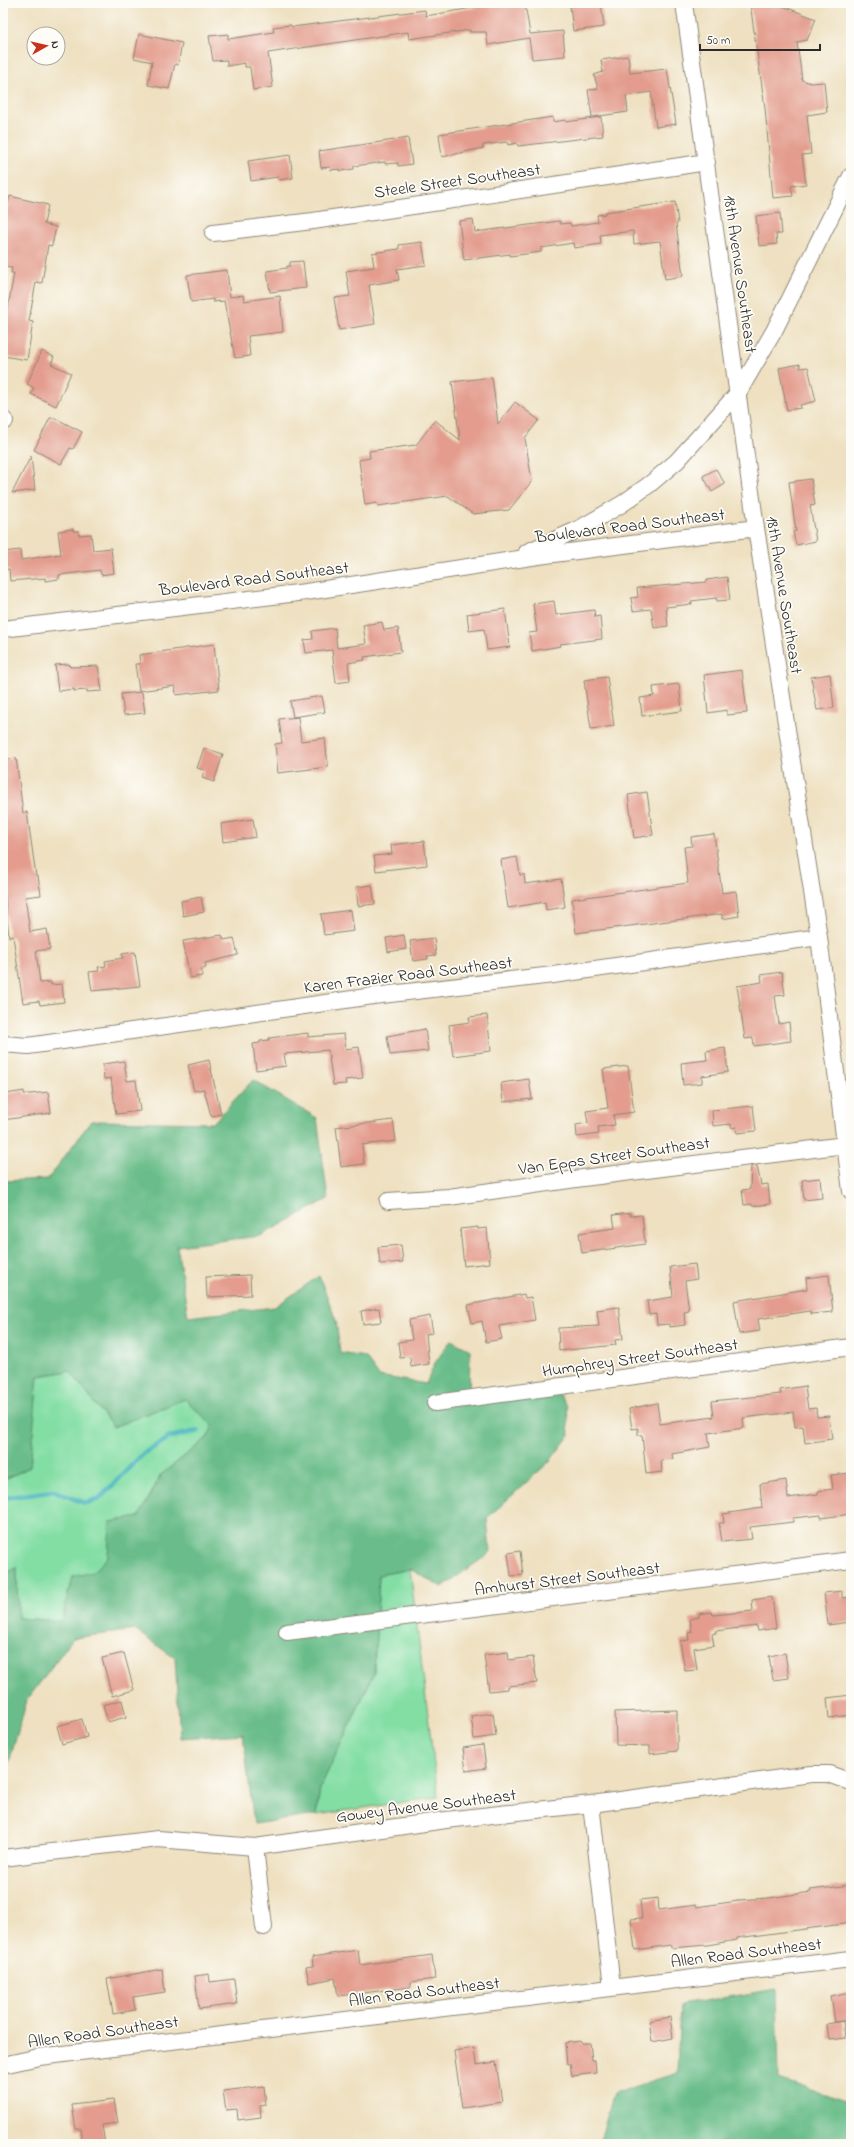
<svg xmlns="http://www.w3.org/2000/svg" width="854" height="2147" font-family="'Indie Flower',sans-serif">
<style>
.green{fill:#83dea4;stroke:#578468}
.forest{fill:#6abd8a;stroke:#4a745a}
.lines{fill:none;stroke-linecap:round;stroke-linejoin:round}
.stream{stroke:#47b6be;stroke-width:5}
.building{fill:#e39c8d}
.minor-casing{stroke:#8c8676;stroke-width:18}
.minor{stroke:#fff;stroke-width:16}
.labels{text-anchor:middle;stroke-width:3.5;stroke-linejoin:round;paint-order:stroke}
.street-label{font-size:17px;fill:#2b2b2b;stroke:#fdfcf7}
</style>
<rect width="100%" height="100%" fill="#fdfcf7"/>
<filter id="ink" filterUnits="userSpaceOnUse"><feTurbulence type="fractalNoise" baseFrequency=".025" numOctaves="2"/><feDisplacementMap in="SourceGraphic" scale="8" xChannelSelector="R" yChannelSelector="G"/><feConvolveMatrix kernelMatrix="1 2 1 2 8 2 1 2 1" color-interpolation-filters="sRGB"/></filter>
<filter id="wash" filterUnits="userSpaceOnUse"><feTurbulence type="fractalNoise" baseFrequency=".012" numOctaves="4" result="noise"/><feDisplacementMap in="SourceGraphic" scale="16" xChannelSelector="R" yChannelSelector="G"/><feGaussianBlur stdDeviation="0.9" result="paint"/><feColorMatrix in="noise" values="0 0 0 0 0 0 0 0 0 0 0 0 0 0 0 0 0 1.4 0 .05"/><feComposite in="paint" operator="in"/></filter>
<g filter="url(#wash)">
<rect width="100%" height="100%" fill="#eee0c0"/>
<path class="green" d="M70,1371L113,1427L185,1399L214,1426L207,1438L161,1475L139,1517L111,1522L108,1557L93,1573L72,1577L62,1621L18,1618L17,1568L3,1575V1480L30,1467L37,1376Z
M410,1569L438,1797L316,1815L320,1788L374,1673L379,1575Z"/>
<path class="forest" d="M253,1080L317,1118L328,1199L260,1236L177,1246L188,1317L275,1307L319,1276L336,1320L340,1353L365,1357L379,1376L426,1384L435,1363L451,1340L470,1350L469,1399L555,1388L567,1406L569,1436L549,1462L487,1518L490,1553L442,1587L410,1569L379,1575L374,1673L320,1788L316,1815L254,1824L243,1734L180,1738L175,1658L135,1630L73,1638L27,1700L7,1769L3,1771V1575L17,1567L18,1618L62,1621L72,1577L93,1572L108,1557L110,1522L139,1517L161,1475L207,1438L213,1426L185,1399L113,1427L70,1371L38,1376L30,1467L3,1480V1181L48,1179L91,1121L213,1123Z
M777,1989L779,2079L851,2103V2144H599L614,2093L677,2073L680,2005Z"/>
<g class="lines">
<path class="stream" d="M3,1498L54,1491L85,1503L99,1499L143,1454L170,1437L198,1431"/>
</g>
<g id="blocks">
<path class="building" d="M501,3H507V7L525,4L530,34L563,31L565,56L532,59L529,38L488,45L486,32H470V30L409,39L408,32L268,53L273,87L253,90L250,67H245V63L227,66V60L213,61L209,36L228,34V39L274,32L273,27L291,25L292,27L425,10L426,16Z
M585,3H601L604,27L573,31L570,6Z
M750,3H775L816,19L807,40L797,42L802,80L811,83L824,82L827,112L807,115L811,154L802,155L806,184L791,186L793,196L773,198L765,108Z
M139,34L182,43L178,65L175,64L169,89L148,85L152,62L134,58Z
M628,56L630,73L667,69L676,124L656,127L651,92L626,96L628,112L592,117L588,90L598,89L594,75L603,72L601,60Z
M553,117V122L566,120V122L601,117L603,136L518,146L517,143L508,145L507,142L483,145V148L442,157L439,134Z
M408,138L412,164L398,166V163L385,164V162L354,166V169L340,171V169L331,170L330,167L321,168L319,151Z
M290,155L293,178L279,180L278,177L251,181L248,161Z
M10,196L48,205L44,224L56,227L52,246L48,245L42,283L36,282L29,321L33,322L27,360L3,356V307L8,308L14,273H11L12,268L3,267V222Z
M675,202L678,223L676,224L683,276L665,279L660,241L634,244L633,231L600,235L601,244L574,248L573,243L541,248V252L510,256V254L464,260L459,221L473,219L475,232L560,221V224L570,223L571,226L598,222L597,215L605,214V212Z
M780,213L782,234H776L777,244L759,246L756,216Z
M422,242L426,265L397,269L399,280L369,285L375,324L339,330L334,298L350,296L346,271L374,267L372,253L399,249V245Z
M303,261L306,288L270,292L267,271L287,268V266H290V262Z
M227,270L230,297L243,295L244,301L280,296L283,332L248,336L250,356L235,358L224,301L213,302V299L191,302L187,275Z
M42,351L54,357L51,364L71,373L56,406L31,394L34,388L27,384Z
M800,364V368L808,367L816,401L800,405L801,408L787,410L779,368Z
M492,377L498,424L515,402L539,420L525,438L532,481L509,510L473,514L448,496L378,506L377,503L365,505L359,460L370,458L369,451L416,445L435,420L460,440L452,382Z
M50,418H55L82,432L73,449L70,448L61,464L34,450Z
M31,456L35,490L12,493Z
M716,469L725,484L712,492L703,476Z
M811,479L815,505L810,506L816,541L796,545L793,532L796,531L789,482Z
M73,529V531H78L79,535L91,534L93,550L111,548L114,573L101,575L100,570L59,575V579L45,581V578L10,581L9,569L3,570V552L20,550L21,560L61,554L58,531Z
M727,577L730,600L717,601L716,598L691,601L692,604L666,607L668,626L654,628L651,609L633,611L631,598L638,597L637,588L707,582V580Z
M554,601L556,615L594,610L595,617L600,616L602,639L560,644L561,646L532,651L529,633L537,632L533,604Z
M505,609L510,647L487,650L484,629L469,631L467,614Z
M382,622L384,630L398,628L401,652L364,657L365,660L348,663L350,681L336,683L332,650L306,653L304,640L313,639L312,631L335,628L337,648L366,644L363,625Z
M214,644L219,690L176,695L175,686L139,691L135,664H140L139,655Z
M69,664L70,667L98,666L102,691L87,692V690L74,691V689L58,691L55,665Z
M742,670L747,713L727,715V710L708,713L704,675Z
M830,674L834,708L817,710L811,677Z
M607,677L614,726L591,729L584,680Z
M679,684L682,711L642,716L640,698L654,696L653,687Z
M142,692L145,713L124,715L121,694Z
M322,696L325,712L293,717L290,701Z
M298,717L301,741L325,738L328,767L278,773L275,744L282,743L279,719Z
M204,748L223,754L214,782L202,778L204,770L197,768Z
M16,758L23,813L27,812L36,876H38L41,895L25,897L30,932L47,929L50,949L36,951L40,983L51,982V985L62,984L64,1002L40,1005L39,1001L23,1003L13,936L9,937L3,880V760Z
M647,792L653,835L634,838L628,795Z
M253,819L256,837L223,842L221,824Z
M714,834L722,893L736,891L739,916L722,919V914L576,933L572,899L688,883L684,847L692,846L691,837Z
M424,841L427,865L376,871L374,856L392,854L391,845Z
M517,857L520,875L524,874L525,884L561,879L565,907L546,910L545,902L508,908L501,860Z
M372,885L375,904L358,906L356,887Z
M201,897L204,912L183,916L181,901Z
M351,910L354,931L324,935L321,914Z
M222,935L224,940L234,938L238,955L205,963L206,968L201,969L202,976L190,978L183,941Z
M404,935L406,949L388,952L386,938Z
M434,938L436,955L427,956L428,959L413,961L410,941Z
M135,952L140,986L92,991L89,972L99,971L98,967L106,966L105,961L123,958L122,954Z
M782,972L785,995L775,996L779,1024L789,1022L791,1041L754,1046L753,1038L745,1039L737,986L762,982L761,975Z
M487,1015L491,1051L453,1056L449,1025L470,1022L469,1017Z
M425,1029L428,1051L390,1055L387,1036Z
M308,1033V1037L344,1034L346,1049L359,1047L363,1078L345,1080L346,1084L333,1085L328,1050L284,1054L286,1066L256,1070L253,1044L260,1043V1041L269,1040V1038Z
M725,1048L728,1072L702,1076V1083L683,1085L681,1063L707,1060L706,1051Z
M209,1060L221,1114L211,1116L204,1089L194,1091L188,1065Z
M124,1061L127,1081L136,1080L140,1111L116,1114L111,1078L104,1079L103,1064Z
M628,1066L634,1112L613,1115L615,1125L598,1127L599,1134L577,1137L576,1125L588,1123L586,1111L608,1108L603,1069Z
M529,1079L532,1099L503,1102L501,1083Z
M24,1091V1094H30L48,1092L51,1113L3,1120V1097L6,1096V1094Z
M753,1106L756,1131L737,1133L736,1127L732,1128L731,1124L713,1126L712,1110Z
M393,1120L396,1141L362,1145L364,1164L341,1167L336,1127Z
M751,1166H757L761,1185L768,1184L770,1204L752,1206V1204L744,1205L742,1190L750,1189Z
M820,1178L822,1198L804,1200L802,1180Z
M630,1213V1216L642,1215L645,1244L582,1253L579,1233L615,1228L613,1215Z
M478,1227V1229L487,1228L490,1263L464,1266L460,1229Z
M401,1245L403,1262L380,1264L378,1247Z
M695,1264L697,1279L685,1281L689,1311L684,1312L685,1325L670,1327V1324L657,1325L656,1314L649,1315L647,1301L673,1297L670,1267Z
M250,1275L251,1295L207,1297L206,1277Z
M829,1275L833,1312L811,1314L810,1311L758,1319L760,1331L739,1334L734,1301L807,1289L806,1278Z
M524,1294L525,1298L531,1297L535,1320L499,1326L502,1339L486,1342L482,1321L472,1323L468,1305Z
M619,1307L623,1339L615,1340L616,1345L559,1351L558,1328L599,1326L597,1310Z
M379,1308L381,1322L363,1324L361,1311Z
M430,1316L433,1333L426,1334L429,1364L411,1367L410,1357L400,1358L398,1342L412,1340L409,1320Z
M805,1386L808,1409L816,1408L817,1417L829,1416L832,1439L805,1443L803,1426L795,1427L793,1412L743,1418L744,1428L708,1433L710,1447L672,1454L673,1459L661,1460L662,1472L646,1474L642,1435H638V1428L632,1429L629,1409L657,1403L660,1424L714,1417L712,1401L781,1394L780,1390Z
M851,1473V1514L821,1518V1515L793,1518V1522L750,1527L752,1539L722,1542L719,1523H724L723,1514L762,1508L760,1484L786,1480L788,1498L818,1494V1491L833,1489L831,1475Z
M520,1551L523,1575L511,1576L508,1553Z
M842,1591V1598L851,1597V1622L828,1625L824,1593Z
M772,1597L776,1628L758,1631L757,1626L715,1631L716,1633L712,1634L714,1645L694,1648L697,1670L685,1671L680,1641L689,1640L688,1633L692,1632L690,1619L699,1617V1614L712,1612L713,1615L753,1611L752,1600Z
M508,1652L509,1660L533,1657L537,1683L508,1686V1689L489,1691L484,1655Z
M124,1653L134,1690L112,1696L102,1658Z
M785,1653L789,1678L773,1680L769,1656Z
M851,1695V1715L829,1718L827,1698Z
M122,1700L126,1717L108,1722L103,1705Z
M677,1710V1751L650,1754V1746L616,1745L615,1712Z
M493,1713L496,1736L474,1739L471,1716Z
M82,1719L87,1737L62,1744L57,1726Z
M483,1745L486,1768L466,1771L463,1748Z
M851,1885V1923L737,1938V1940L707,1945L671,1948V1945L635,1950L631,1919L642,1918L640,1900L658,1898L659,1910L696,1905V1907L738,1901V1900L769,1898L811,1892L810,1890Z
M358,1950L360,1965L432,1955L435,1979L411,1982V1987L338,1996L335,1978L309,1983L306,1967L313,1966L312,1957Z
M162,1969L165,1992L133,1997L135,2010L113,2014L107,1979Z
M209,1974L210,1982L234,1979L237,2004L199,2009L195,1976Z
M845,1993H851V2016H848L849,2020L835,2022L831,1996Z
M670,2017L673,2038L652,2042L649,2021Z
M843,2021L845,2038L829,2040L827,2024Z
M580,2041L581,2043H590L592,2060H595L596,2073L572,2076L570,2064H567L565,2043Z
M474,2048L476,2065L496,2062L502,2102L462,2108L454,2051Z
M264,2086L266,2105L260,2106L261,2117L238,2120L237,2109L226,2110L223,2091Z
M114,2100L118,2123L102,2125L105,2144H83L81,2129H76L72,2105Z"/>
</g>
</g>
<g filter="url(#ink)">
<use href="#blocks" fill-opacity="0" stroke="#8c8676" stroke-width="1"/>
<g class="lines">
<defs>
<path id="minor" d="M684,3L756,528L819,937L851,1191
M213,233L313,221L707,162
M3,419L5,421
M527,552L579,529L622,504L650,484L677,461L738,393L774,331L851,176
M3,629L306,592L538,556L756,528
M3,1044L28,1046L373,996L553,975L819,937
M388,1201L449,1197L583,1178L845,1145
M435,1403L851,1347
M287,1632L851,1560
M591,1804L612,1987
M255,1847L264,1927
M3,1858L158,1839L255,1847L446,1820L591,1804L811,1774H829L851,1782
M3,2065L39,2057L851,1959"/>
</defs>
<use href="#minor" class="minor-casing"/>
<use href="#minor" class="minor"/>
</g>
</g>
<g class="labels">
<g class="street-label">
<text transform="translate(457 180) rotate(-8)" y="6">Steele Street Southeast</text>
<text transform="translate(741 274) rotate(82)" y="6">18th Avenue Southeast</text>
<text transform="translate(630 525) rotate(-7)" y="6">Boulevard Road Southeast</text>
<text transform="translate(254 578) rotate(-7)" y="6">Boulevard Road Southeast</text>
<text transform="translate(785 595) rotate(81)" y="6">18th Avenue Southeast</text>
<text transform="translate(408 974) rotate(-7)" y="6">Karen Frazier Road Southeast</text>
<text transform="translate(614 1155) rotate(-8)" y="6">Van Epps Street Southeast</text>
<text transform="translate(640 1357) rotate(-8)" y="6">Humphrey Street Southeast</text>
<text transform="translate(567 1578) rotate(-7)" y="6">Amhurst Street Southeast</text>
<text transform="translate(426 1805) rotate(-7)" y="6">Gowey Avenue Southeast</text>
<text transform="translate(746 1952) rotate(-7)" y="6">Allen Road Southeast</text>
<text transform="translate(424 1991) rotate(-7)" y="6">Allen Road Southeast</text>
<text transform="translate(103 2031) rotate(-8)" y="6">Allen Road Southeast</text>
</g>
</g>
<rect width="854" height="2147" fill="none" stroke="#fdfcf7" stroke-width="16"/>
<g transform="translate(46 46) rotate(82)"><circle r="19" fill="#fdfcf7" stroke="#a9a8a5"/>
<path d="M0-3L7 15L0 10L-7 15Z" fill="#c8321e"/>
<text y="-6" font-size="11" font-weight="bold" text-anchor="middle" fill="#2b2b2b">N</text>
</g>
<path d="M700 44v6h120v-6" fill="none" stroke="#2b2b2b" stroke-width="2"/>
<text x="706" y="44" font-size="12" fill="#2b2b2b" stroke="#fdfcf7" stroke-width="3" paint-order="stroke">50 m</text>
</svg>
